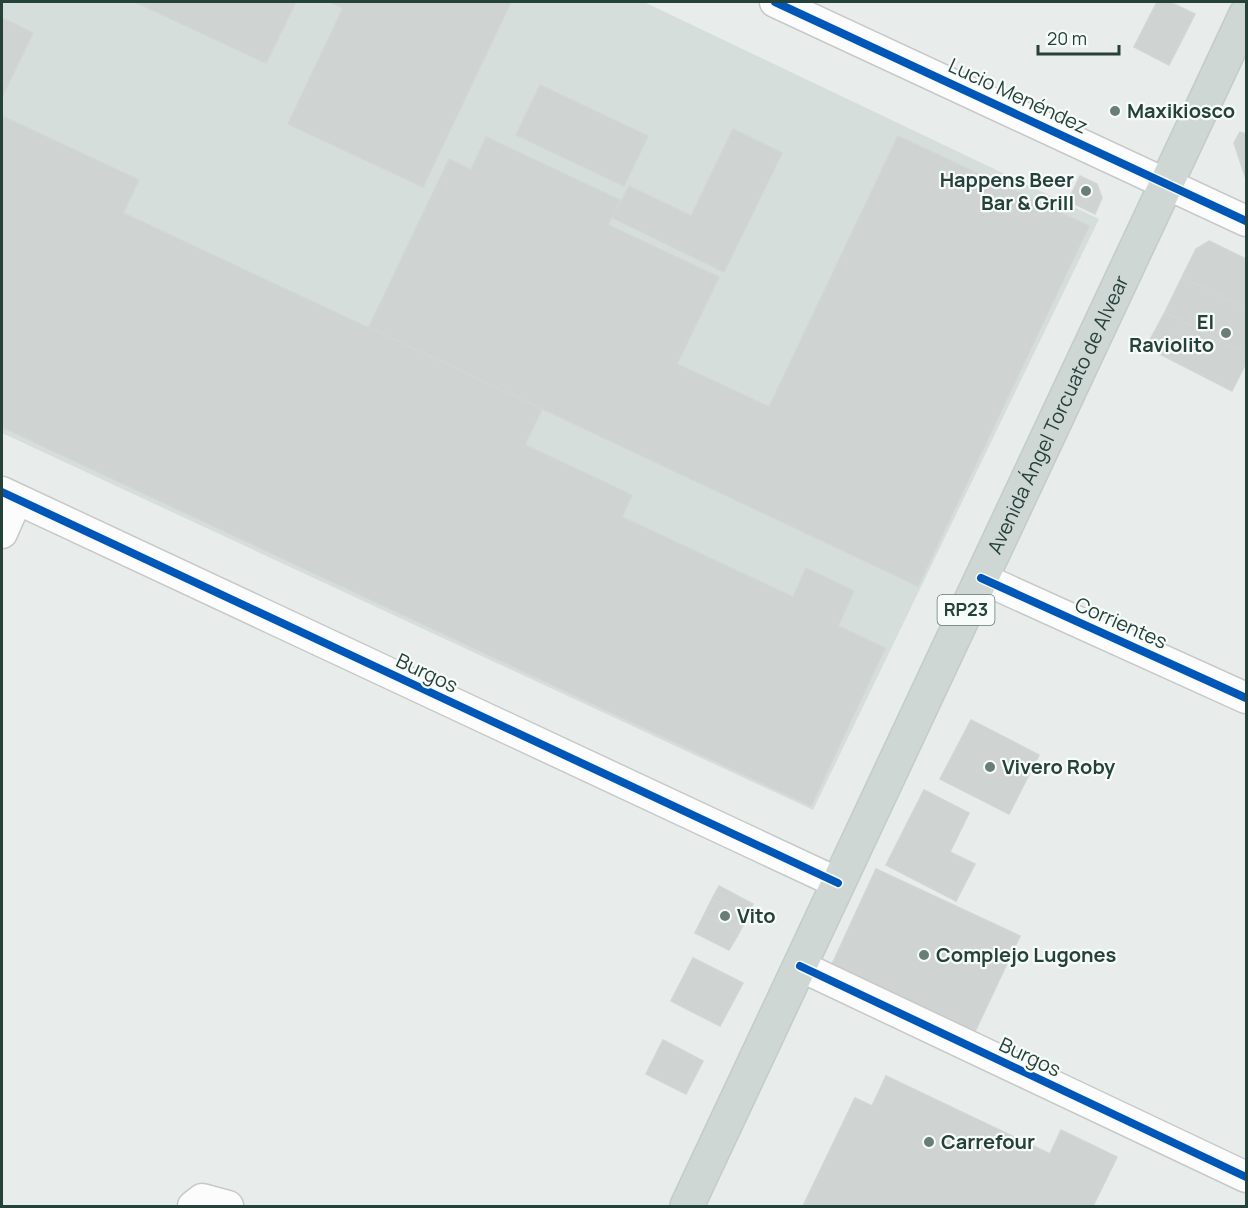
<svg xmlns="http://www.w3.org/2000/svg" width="1248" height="1208" font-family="Manrope,sans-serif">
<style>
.built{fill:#d6dedb}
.building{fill:#cfd4d2;stroke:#d1d6d4;stroke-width:1.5}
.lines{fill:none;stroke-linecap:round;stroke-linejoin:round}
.minor-casing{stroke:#c5cac8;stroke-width:33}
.major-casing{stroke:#c3ccc9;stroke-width:36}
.minor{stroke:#fcfcfc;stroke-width:30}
.major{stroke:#cfd7d5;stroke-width:33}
.cycleway-casing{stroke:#f7fbf9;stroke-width:11}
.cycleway{stroke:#0057b8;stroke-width:8}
.poi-dot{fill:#697e78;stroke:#f7fbf9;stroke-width:2}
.labels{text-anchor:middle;stroke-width:4.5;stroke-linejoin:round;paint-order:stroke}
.shield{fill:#f7fbf9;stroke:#637a73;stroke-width:1.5}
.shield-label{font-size:18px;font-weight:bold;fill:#24423a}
.street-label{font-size:20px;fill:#24423a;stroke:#f7fbf9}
.poi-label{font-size:20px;font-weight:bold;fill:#24423a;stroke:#f7fbf9;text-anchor:start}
</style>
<rect width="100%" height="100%" fill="#e8edeb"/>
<path class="built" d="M2,2H644L1099,219L813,810L2,433Z"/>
<path class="building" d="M135,2H296L266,63Z
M330,2H511L423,187L288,124L343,8Z
M1157,2H1170L1195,14L1169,65L1134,47Z
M2,18L33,33L2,97Z
M540,85L648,136L624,186L516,135Z
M2,116L139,180L123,213L542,409L525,445L632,495L622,517L793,597L806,568L854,591L838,626L885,648L811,806L2,427Z
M733,129L782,153L724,272L613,218L629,186L691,216Z
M1240,132L1246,134V179L1234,143Z
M898,136L1089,226L918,586L369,327L449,159L471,170L486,137L620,200L608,225L719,277L677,364L769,407Z
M1080,176L1097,184L1102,198L1095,214L1068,201Z
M1209,241L1246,259V308L1182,277L1196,249Z
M1182,277L1246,308V354L1165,312Z
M1165,312L1246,354V363L1232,391L1146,347Z
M971,720L1039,755L1009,814L940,779Z
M924,790L969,813L950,852L975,864L956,901L886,865Z
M876,869L1020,936L971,1040L828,973Z
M719,886L753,904L747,917L712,899Z
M712,899L747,917L739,933L704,915Z
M704,915L739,933L729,950L695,933Z
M693,958L743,983L720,1026L671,1001Z
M663,1040L703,1061L686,1094L646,1074Z
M886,1076L1050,1154L1061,1130L1117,1157L1093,1206H803L855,1098L872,1106Z"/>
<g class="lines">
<defs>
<path id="minor" d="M775,2L1246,221
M2,492L838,883
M2,533L17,499
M981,578L1246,698
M800,966L1246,1177
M193,1206L202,1199L228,1206"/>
<g id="major">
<path id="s1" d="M687,1206L1246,14"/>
</g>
</defs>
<use href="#minor" class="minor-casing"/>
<use href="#major" class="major-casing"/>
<use href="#minor" class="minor"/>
<use href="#major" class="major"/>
<defs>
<path id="cycleway" d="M775,2L1246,221
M2,492L838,883
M981,578L1246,698
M800,966L1246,1177"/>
</defs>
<use href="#cycleway" class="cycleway-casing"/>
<use href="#cycleway" class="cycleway"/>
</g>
<g class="poi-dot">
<circle cx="1115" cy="111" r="6"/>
<circle cx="1086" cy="191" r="6"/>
<circle cx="1226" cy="333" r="6"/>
<circle cx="990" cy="767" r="6"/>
<circle cx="725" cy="916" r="6"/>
<circle cx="924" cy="955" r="6"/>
<circle cx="929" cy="1142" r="6"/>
</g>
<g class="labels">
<rect class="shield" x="937.5" y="595" width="57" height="30" rx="4.5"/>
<g class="shield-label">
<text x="966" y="616">RP23</text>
</g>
<g class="street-label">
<text transform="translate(1018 96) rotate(25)" y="7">Lucio Menéndez</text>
<text dy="7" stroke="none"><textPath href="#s1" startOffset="874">Avenida Ángel Torcuato de Alvear</textPath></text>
<text transform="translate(1121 623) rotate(24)" y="7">Corrientes</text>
<text transform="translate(427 673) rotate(25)" y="7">Burgos</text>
<text transform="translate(1030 1057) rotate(25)" y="7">Burgos</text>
</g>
<g class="poi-label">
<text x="1127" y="118">Maxikiosco</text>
<text x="1074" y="187" text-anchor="end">Happens Beer<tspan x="1074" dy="23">Bar &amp; Grill</tspan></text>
<text x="1214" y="329" text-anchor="end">El<tspan x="1214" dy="23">Raviolito</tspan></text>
<text x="1002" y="774">Vivero Roby</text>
<text x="737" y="923">Vito</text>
<text x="936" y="962">Complejo Lugones</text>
<text x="941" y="1149">Carrefour</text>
</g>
</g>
<rect width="1248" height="1208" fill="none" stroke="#24423a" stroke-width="6"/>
<path d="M1038 45v9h81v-9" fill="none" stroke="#24423a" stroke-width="3"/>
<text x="1047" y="45" font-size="18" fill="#24423a" stroke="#f7fbf9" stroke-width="4.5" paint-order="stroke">20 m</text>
</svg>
